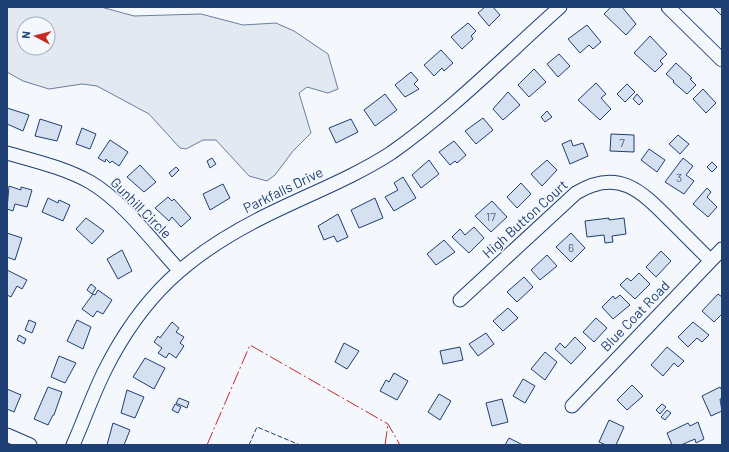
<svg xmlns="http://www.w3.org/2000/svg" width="729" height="452" font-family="Barlow,sans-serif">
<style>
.green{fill:#e3e9f0;stroke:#687fa3;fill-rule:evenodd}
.building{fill:#d5e0f0;stroke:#1d3f73}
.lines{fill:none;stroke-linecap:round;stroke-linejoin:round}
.minor-casing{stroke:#1d3f73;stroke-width:15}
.minor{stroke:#f4f7fb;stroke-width:13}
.fence{stroke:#1d3f73;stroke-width:1;stroke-dasharray:5 2;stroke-linecap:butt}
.power{stroke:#c62828;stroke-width:1;stroke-dasharray:14 3 2 3;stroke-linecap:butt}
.labels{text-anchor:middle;stroke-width:3;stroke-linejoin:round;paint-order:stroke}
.number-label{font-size:12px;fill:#4b6792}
.street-label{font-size:14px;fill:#1d3f73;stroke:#f4f7fb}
</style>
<rect width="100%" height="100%" fill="#f4f7fb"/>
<path class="green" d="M7,7H101L134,16L201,14L243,25L276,23L294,31L328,54L338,89L328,93L307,87L299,93L311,133L293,151L275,175L267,181L249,176L216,140H203L186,149L180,148L149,114L97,86L82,84L49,89L23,81L7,72ZM24,24H48V48H24Z"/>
<path class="building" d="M485,7H493L500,15L489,26L478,13Z
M611,7H622L636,24L626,35L604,14Z
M713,7H722V16Z
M468,23L476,31L471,36L473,39L462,49L451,37Z
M587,25L601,42L593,49L589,45L580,53L568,39Z
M650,36L667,54L660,61L663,64L655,72L634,53Z
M441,50L453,63L444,71L442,68L434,76L424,65Z
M559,54L570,66L558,77L547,64Z
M676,63L692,78L690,79L696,85L687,94L673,82L674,81L666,74Z
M534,69L546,82L529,97L518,85Z
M411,72L418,80L414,84L419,89L405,97L395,85Z
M596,83L606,94L601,98L611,109L600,120L578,100Z
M627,84L635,92L625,102L617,94Z
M703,89L716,103L706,113L693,99Z
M508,92L520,105L503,120L493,109Z
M385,94L397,110L375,126L364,110Z
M637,94L643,101L639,105L633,99Z
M7,108L29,115L23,131L7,124Z
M547,111L552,117L545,122L541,117Z
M483,118L493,130L476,144L465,131Z
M40,119L62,126L57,141L35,136Z
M351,119L358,132L336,143L329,128Z
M82,128L96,134L90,149L76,144Z
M611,134L634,135V152L610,151Z
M678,135L689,144L680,154L669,144Z
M110,140L128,152L119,166L112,161L110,163L106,159L105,162L98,158Z
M571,140L573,146L583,143L588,156L570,164L562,144Z
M454,141L466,155L457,163L455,161L450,165L439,152Z
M649,149L665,160L657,172L641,160Z
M212,158L216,164L210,168L207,161Z
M683,158L693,166L686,175L694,181L684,194L665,182Z
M429,160L439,174L421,188L412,175Z
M547,160L557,170L542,186L531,174Z
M712,162L717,167L712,172L707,167Z
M140,165L156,182L144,192L127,177Z
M176,167L179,170L172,177L169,173Z
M403,177L416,198L394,211L385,197L398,190L394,183Z
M521,183L531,194L517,208L507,197Z
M223,184L230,198L210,210L203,194Z
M9,186L21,190V187L32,190L27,207L15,204L13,211L7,209Z
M707,188L711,192L707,197L717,207L708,217L693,204Z
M168,197L172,201L174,199L191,218L181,227L172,217L169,221L155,208Z
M48,198L58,203L59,200L70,205L63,221L42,212Z
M375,198L383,218L359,228L351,210Z
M492,201L507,217L491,232L475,216Z
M338,214L348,237L337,242L334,236L324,240L318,226Z
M86,218L104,231L92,244L76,229Z
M609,218V220L624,218L626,234L612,236L613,242L605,243L604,235L587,237L585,221Z
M474,227L484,238L469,253L452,237L460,229L465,235Z
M7,233L22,238L15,260L7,257Z
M571,233L585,248L571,262L556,247Z
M444,240L455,252L436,265L427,254Z
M122,250L132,271L118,279L107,259Z
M661,251L671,261L656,277L646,267Z
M547,255L557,266L540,280L531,270Z
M7,270L27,280L22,289L17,286L11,297L7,295Z
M639,273L650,284L635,299L620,285L627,278L631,281Z
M524,277L533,287L517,302L507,292Z
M91,284L96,288L92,294L87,290Z
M98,290L112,300L103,314L97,311L93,317L82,309L93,294L95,295Z
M718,294L722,297V314L714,322L702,311Z
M620,295L630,305L613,319L602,307L613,296L615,299Z
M508,308L518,318L503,331L493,321Z
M596,318L607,328L594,342L583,332Z
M29,320L36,323L32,333L25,330Z
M77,320L91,327L83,349L67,341Z
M172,322L179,328L176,332L184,337L180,343L184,346L176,358L169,353L166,358L158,353L162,348L154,342L158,336L160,338Z
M693,322L709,335L702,342L697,338L688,347L678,337Z
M486,333L494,344L478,356L469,344Z
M19,335L26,339L24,344L17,340Z
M575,337L586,348L571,364L555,349L560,343L565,348Z
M344,343L359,351L347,369L335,362Z
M460,347L463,360L443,364L440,351Z
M667,347L684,361L678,367L674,363L663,376L651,365Z
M545,352L557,362L545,380L531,369Z
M59,356L76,363L65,383L51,377Z
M145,358L165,368L154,389L133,377Z
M394,373L408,381L397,400L380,391L386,380L389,382Z
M523,379L535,386L525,403L513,396Z
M632,385L643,396L627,410L617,400Z
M48,387L62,392L54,415H53L48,425L34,419Z
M720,387L722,390V398L720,399L722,411L711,416L702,396Z
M7,389L21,395L14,412L7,409Z
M127,390L144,397L135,418L121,413Z
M439,394L451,401L440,420L428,412Z
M179,398L189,402L187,408L176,403Z
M502,399L508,422L492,426L486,403Z
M175,404L181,407L178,413L172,410Z
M662,404L666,407L660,414L656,410Z
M667,410L671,413L665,420L661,417Z
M609,420L624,427L616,445H606L599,442Z
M698,422L704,439L696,443L695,439L681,445H672L667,433L688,423L690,426Z
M113,423L130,430L124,445H107Z
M509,438L523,445H505Z"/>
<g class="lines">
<defs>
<path id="minor" d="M668,7L722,60
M7,153C35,161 65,168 90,182C124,202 152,241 179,270
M460,300L576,193C619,167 642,192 671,221C684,234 697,247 710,260
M572,406L722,249
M7,435L30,445
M73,445C84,420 93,394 105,370C142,296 188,255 261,218C304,196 351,179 391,153C451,111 505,56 560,7"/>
</defs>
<use href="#minor" class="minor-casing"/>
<use href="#minor" class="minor"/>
<path class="fence" d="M249,445L257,427L300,445"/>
<path class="power" d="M207,445L250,345L388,424L400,445
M385,445L388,424"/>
</g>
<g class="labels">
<g class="number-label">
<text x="622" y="147">7</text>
<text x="679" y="182">3</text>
<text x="491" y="221">17</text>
<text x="571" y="252">6</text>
</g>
<g class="street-label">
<text transform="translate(283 190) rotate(-26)" y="5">Parkfalls Drive</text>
<text transform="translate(141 208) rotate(45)" y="5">Gunhill Circle</text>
<text transform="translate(525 219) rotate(-42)" y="5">High Button Court</text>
<text transform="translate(635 316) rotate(-46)" y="5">Blue Coat Road</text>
</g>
</g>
<rect width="729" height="452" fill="none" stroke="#1d3f73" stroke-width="16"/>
<g transform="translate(36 36) rotate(277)"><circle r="19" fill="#f4f7fb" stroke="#9eadc5"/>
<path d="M0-3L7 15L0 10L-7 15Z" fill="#c62828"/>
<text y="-6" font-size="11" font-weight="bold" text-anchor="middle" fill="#1d3f73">N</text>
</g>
</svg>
